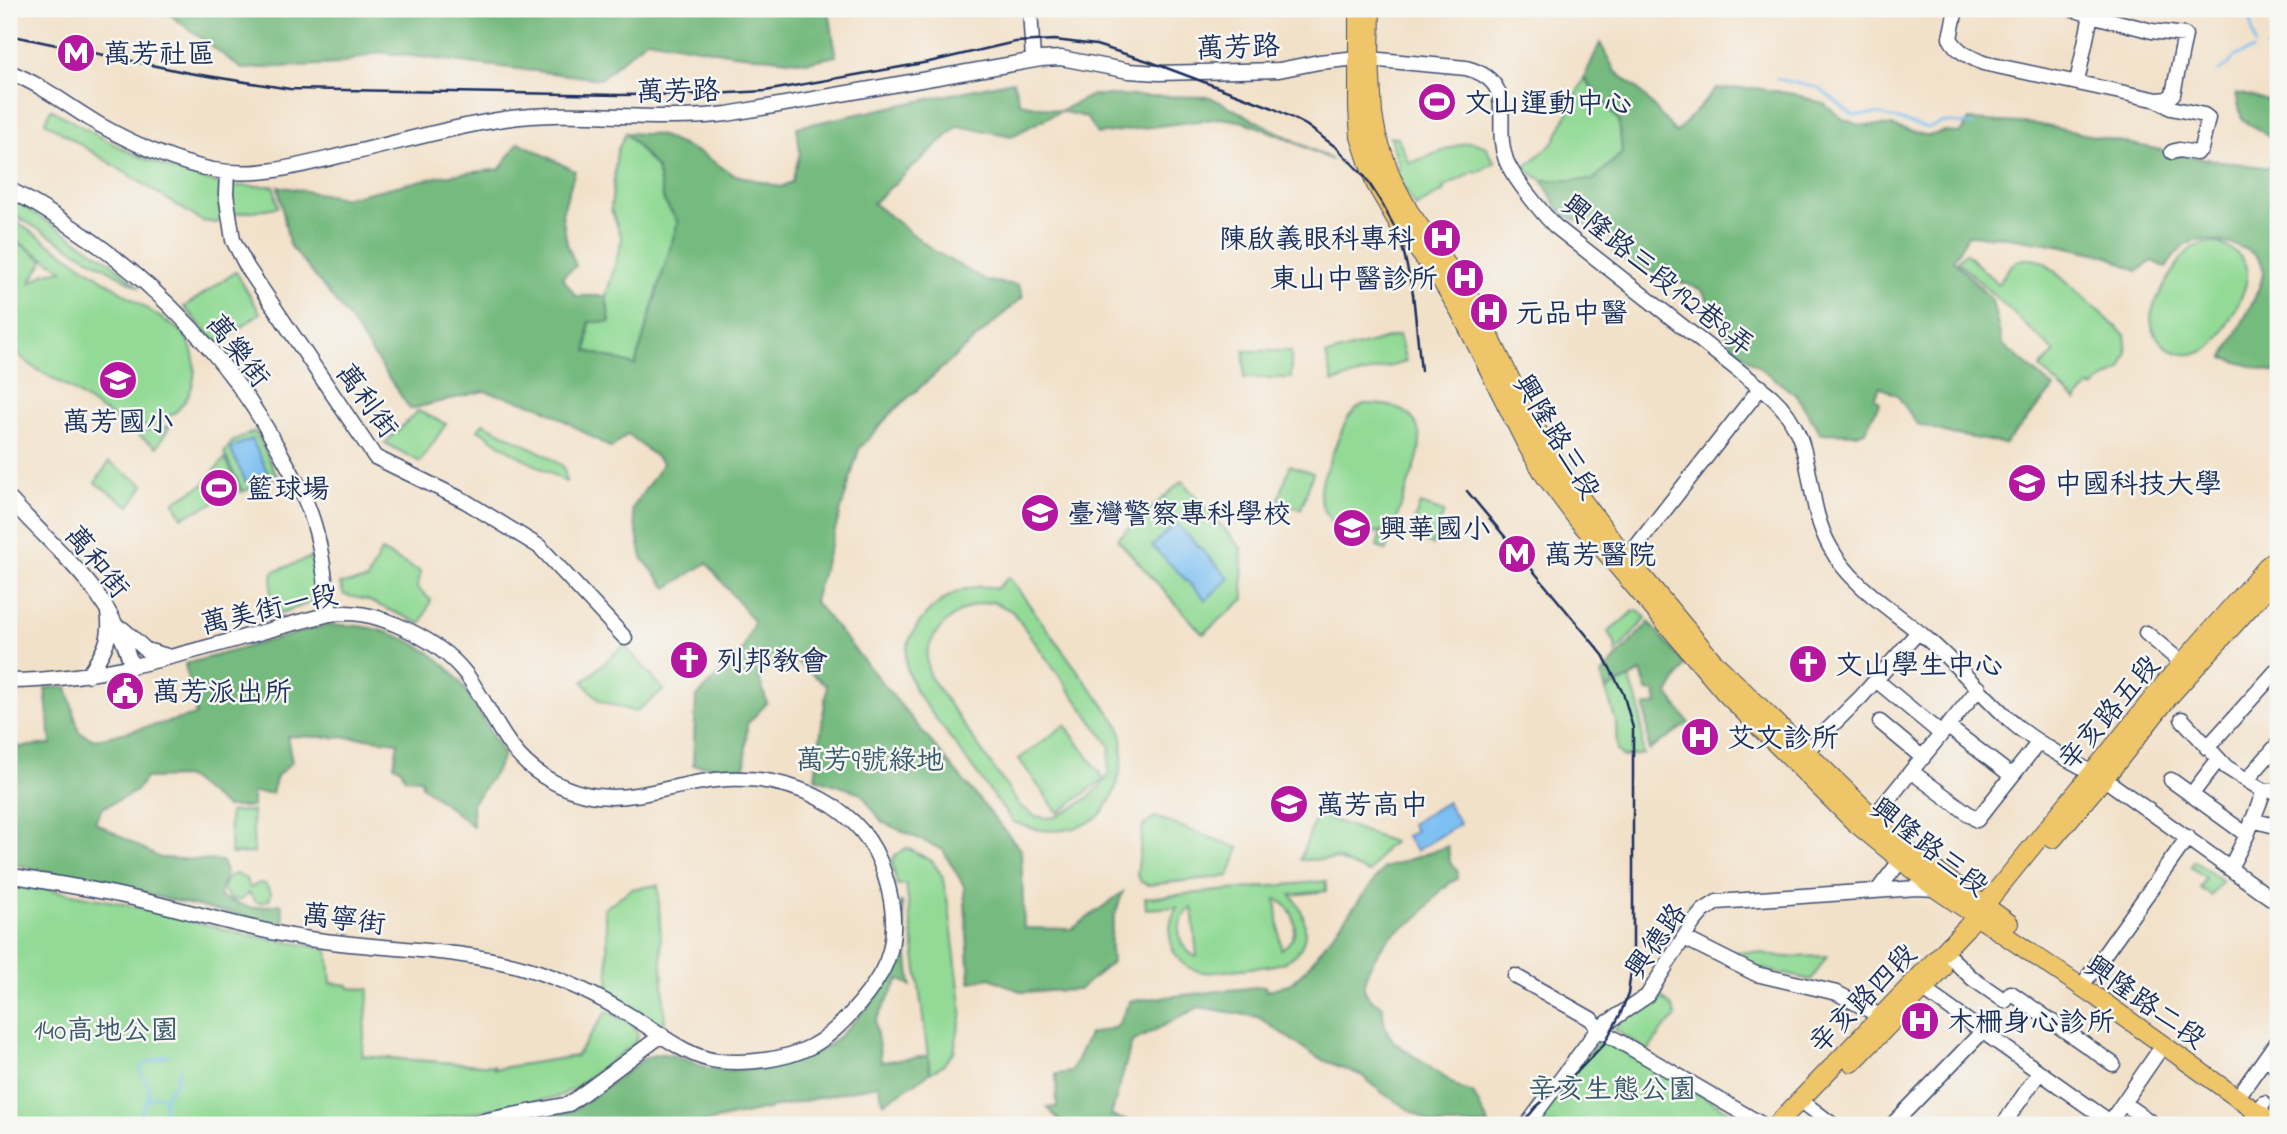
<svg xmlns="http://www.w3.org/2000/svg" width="2287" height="1134" font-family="'Indie Flower','LXGW WenKai TC',sans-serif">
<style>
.green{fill:#92da95;stroke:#56847a;stroke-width:2;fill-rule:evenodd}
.forest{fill:#75ba7e;stroke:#48746e;stroke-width:2}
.water{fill:#7cbff2;stroke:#4c77a8;stroke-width:2}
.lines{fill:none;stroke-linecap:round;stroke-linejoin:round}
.stream{stroke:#7cbff2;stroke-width:2.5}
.minor-casing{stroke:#3b4a6e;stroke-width:17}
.major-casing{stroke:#3b4a6e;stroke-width:20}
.minor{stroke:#fff;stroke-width:14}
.major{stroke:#eec569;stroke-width:18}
.rail{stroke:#1b2f5e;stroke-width:2.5}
.labels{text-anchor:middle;stroke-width:5;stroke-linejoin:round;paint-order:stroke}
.street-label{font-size:28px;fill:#1b2f5e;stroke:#f6f6f2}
.poi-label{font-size:28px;fill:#1b2f5e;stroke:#f6f6f2;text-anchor:start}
.park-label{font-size:28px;fill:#395a6c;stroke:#f6f6f2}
</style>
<rect width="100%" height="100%" fill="#f6f6f2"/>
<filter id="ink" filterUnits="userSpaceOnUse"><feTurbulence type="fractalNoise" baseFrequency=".0143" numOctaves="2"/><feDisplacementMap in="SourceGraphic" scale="14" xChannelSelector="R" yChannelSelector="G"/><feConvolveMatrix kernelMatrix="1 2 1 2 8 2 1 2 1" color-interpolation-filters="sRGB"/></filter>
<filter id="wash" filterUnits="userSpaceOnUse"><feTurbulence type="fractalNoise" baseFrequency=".00686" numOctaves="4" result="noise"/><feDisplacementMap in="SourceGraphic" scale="28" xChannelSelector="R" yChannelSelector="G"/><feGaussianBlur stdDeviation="1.57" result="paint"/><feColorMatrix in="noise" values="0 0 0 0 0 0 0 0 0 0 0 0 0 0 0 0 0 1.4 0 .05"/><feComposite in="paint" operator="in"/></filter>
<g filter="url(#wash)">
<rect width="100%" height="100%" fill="#f2e1c9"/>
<path class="green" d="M1584,78L1619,121L1622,153L1593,180H1542L1524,168L1554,142Z
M51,109C105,141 159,170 221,184L219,198L221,219L217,223L202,221L45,122Z
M626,133L657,169L664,201L678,222L635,366L587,351L589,322L610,321L606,296L622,239L611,209L617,151Z
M1390,137L1398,138L1409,163L1465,143L1472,142L1487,147L1488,152L1495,162L1476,173L1474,171L1443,188L1444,191L1415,207L1396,174L1399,166Z
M230,186H274L278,207L233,214Z
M9,197L109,261L140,288L9,212Z
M9,217L182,332C194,347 197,364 193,383C186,412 152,436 122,422C104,414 86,399 68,387C53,378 30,368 19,354C7,339 7,314 17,298L9,292V255L17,242L44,260L30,283L46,273L63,270L9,236Z
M2218,243C2260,259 2249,286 2231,317C2226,326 2221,337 2214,344C2199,359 2174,357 2161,342C2155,335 2151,326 2151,317C2152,303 2180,256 2192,248C2200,243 2209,243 2218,243Z
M1965,253L1998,284C2011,262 2018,254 2044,262L2125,335L2127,354L2121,370L2101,381L2093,388L2090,385L2076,401L2040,368L2055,352L1957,261Z
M236,272L260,313L218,345L184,307Z
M1399,335L1406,362L1333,382L1326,355Z
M1244,351H1291V378H1244Z
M1364,404C1390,403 1419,409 1420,441C1420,457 1412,474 1407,488C1400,509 1393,529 1386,550L1377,547L1381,531C1351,541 1320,525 1320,490C1321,481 1342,428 1348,418C1352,411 1358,408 1364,404Z
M418,411L446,424L420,462L385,443Z
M483,423L544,454L564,467L566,482L510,451L478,429Z
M170,426L157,447L133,432Z
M255,431L277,476L243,492L224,453L232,442Z
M225,458L241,491L182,517L174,502L204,484Z
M109,462L144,485L130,506L95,483Z
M1290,465L1313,473L1301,509L1278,502Z
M1182,481L1241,548L1244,599L1203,634L1117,539Z
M1420,504L1444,512L1433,545L1409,536Z
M381,551L421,572L417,588L431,600L421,624L367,600L344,595L340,584L367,580Z
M312,557L318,600L278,614L270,599L273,572Z
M1009,577C1035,612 1060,647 1086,682C1096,696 1109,710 1118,725C1130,747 1117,805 1095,819C1069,835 1040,833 1013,822L916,692C911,680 905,669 906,656C908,619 959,576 996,589ZM993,602L1012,611L1110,746L1108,777L1094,793L1075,807L1056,817L1047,818L1035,816L1020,806L929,675C928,668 926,659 927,653C935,624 964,603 993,602Z
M1638,610L1646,618L1616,653L1615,643L1608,632L1634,611Z
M624,645L664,690L635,712L600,701L583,682Z
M1629,678L1640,708L1643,754L1623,757L1617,750L1616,722L1606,690Z
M1065,725L1104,779L1058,813L1019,759Z
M252,811L254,853L231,854L229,812Z
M1317,814L1393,842L1385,849L1369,873L1337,859L1300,860Z
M1155,817L1239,848L1229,876L1148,885L1141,882L1137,875L1143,826Z
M907,848L932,861L942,876L949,908L962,1012L954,1051L944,1064L930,1073L906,884L897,885L892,863L895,855Z
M2194,861L2222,881L2211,896L2200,888L2206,878L2191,867Z
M237,874L246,879L250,888L259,883L265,884L271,893L270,899L260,903L255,901L249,893L241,900L231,899L224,891C223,881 227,875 237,874Z
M1326,881V891L1291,895C1309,914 1313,949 1284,962C1271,968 1255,967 1241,969C1229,970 1216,974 1204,972C1170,968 1162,932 1177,907L1146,909L1145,898ZM1276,899C1297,908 1303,937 1281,949ZM1192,907L1197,956L1196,957C1175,945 1174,922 1192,907Z
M9,882L119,903L243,934L328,949L331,983L348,985L349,988L369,989L362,1056L494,1066V1069L576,1056L607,1011L633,1025L638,1035L634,1044L576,1087L558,1097L404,1125H28L9,1118Z
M658,885L665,1026L639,1015L609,994L607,933L604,909L631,889Z
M1723,952H1755L1785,957L1827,956L1811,980L1754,967Z
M1657,992L1672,1007L1676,1017L1663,1029L1648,1051L1615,1030L1622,1019L1633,1014Z
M1604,1040L1753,1125H1535L1598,1041Z"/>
<path class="forest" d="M158,9H820L830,16L836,56L808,62L733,54L647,39L600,79L379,52L338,64L242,69L165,11Z
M1600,43L1615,71L1639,90L1676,133L1716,89L1755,88L1794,94L1824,104L1843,119L1859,125L1892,126L1928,136L1943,132L1961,133L1969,120L2036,124L2199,158L2270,168L2276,140L2242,120L2236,93L2278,102V374L2224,358C2233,337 2265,287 2263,269C2262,246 2204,234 2187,244C2178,250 2172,259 2166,268L2153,261L2137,271L2108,256L2058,245L2009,237L1968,235L1953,260L1992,300L2002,344L2054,388L2005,444L1951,434L1917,424L1897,395L1880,387L1874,398L1880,402L1865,431L1857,434L1820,433L1797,396L1735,349L1702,290L1616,258L1610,236L1561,213L1542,180H1593L1622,153L1619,121L1584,78Z
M1013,81L1020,103L1060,111L1092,95L1210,97L1332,160L1281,136L1245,122L1221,118L1097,134L1086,117L1060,111L1012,136L958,126L873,203L934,251L987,281L1018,285L1023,297L893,411L859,449L814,601L1021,850L1024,928L1072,929L1123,892C1113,918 1108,934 1112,962L1079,990L1022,992L990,978L970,982L964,886L943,850L882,822L861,793L815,778L827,686L791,657L758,674L767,703L747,724L745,768L693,765L696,698L743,650L754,622L707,563L667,588L642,558L632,509L663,463L628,434L611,448L539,406L484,391L410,409L347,316L289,244L278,186L344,198L441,176L500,169L519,142L575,171L562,214L567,244L576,266L562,277L576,296H606L610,322H589L587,351L635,365L678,222L664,201L657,169L626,133L659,135L702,154L732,174L781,187L792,182L800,153L797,127Z
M1649,622L1685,665L1668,694L1689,723L1649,750L1645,706L1657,704L1655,692L1647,691L1641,672L1606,690L1601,675Z
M345,625C385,626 430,645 456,677C475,700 487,730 504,755L494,774L472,804L473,826L422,786L421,779L405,778L401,769L394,765L398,742L366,738L287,736L292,762L277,776L272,793H252V807H226L187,777L145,778L135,792L102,808L95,822L160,858L222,861L226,872L219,897L252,908L281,904L285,926L9,863V748L51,744L45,688L67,687L79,732L94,740L196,715L185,664L323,626Z
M1448,846L1450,862L1458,872L1457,879C1439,887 1433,903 1418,917C1411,924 1404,926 1396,932C1384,940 1362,974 1364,988C1366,998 1376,1002 1383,1007C1383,1022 1385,1030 1394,1042L1461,1089L1473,1093L1489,1125H1434L1381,1092L1363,1076L1318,1058L1258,1017L1199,1007L1132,1042L1111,1116L1142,1125H1063L1047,1107H1057L1056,1074L1071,1072L1089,1034L1117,1027L1130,1001L1265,986L1266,991L1291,983L1306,969L1384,868Z
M900,902H902L911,986L899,979L875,1022L881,1062L928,1056L930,1073L884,1103L878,1085L693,1125H505L572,1111L644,1059C674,1044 689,1068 719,1070C752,1071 795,1066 823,1049C835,1042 845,1031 855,1021C889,985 908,954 900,902Z"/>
<path class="water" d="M252,439L268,473L246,483L230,448Z
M1176,523L1229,578L1206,600L1152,546Z
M1447,802L1460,824L1416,851L1406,836L1415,831L1411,824Z"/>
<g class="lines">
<path class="stream" d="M2250,18L2255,44
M2266,48H2278
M2218,72L2228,65L2235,56L2253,50
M1777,79L1819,88L1854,116L1878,114L1927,128L1944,122L1973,125
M165,1097L175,1083L180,1069
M148,1100L149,1087L140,1071L142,1065L168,1055
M137,1125L145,1103L157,1095L164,1098L166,1125"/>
</g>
</g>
<g filter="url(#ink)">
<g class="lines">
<defs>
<path id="minor" d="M1030,9L1033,60
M1956,9L1950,38C1957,52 1970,57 1983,63L2158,100L2167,99L2173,94L2185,35L2152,31L2091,15L2077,82
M2072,9L2091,15
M9,72C43,85 69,107 100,125C134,144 175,162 213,170C256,178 298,166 339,156C394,144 449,127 504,119C578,108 653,123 727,114L1041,59L1061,58L1129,71L1159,73L1279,70L1319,62L1358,58L1466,68C1520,82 1492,123 1506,160C1512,176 1542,213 1555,226L1771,396C1820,440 1801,495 1830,547C1851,586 1893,610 1926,638C1958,665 1984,697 2014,724C2043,748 2078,764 2110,783L2278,903
M2158,100L2171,108L2204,115L2208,118L2201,149L2196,153L2179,150L2172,152
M227,172L226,194L233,240L247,267L375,457L465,501L540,547L625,638
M9,189C120,249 213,332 275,443C288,466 302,489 311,515C322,546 325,581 330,614
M9,498C61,557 109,586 132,667
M1618,560L1628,557L1761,387
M123,629L146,650L167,656
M2146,633L2182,663
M88,675C102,655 113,639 108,613
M1876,680L1940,733
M9,681C120,680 223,640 330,614C354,611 374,615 397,625C423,636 448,651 466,674C492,709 504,752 543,776C611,819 658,783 727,779C792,776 864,806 884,873C895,906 899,941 881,973C867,998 836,1034 810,1047C785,1060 746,1064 718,1061C688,1058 659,1033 634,1018C600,997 564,979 525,968C453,947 377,950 303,938C241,928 181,908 119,895C82,887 45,882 9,875
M2182,719L2226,767L2264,791
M1880,722L1923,758
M1947,726L2012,776
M2207,748L2278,669
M1800,757L1861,697L1918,632
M1912,772L1977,820L2039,742
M2171,780L2247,835
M2247,780L2278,744
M2264,791L2278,790
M2191,795L2218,760
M1873,818L1979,688
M2252,820L2275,826
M2230,868L2247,835L2264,791
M1878,890L1907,852
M1684,938L1756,974L1837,993L1880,1016
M1952,959L1973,979L2005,1001L2011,993L2113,1064
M1515,976L1591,1019L1598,1029L1763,1125
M2081,987L2188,837
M1924,990L2110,1122
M2266,1057L2278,1070
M2237,1098L2278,1040
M1800,1100L1833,1125
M2123,1103L2155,1125
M462,1125L569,1104L662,1035
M1527,1125L1598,1029L1647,996L1693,923L1703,911L1717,902L1917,888L1936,889
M1892,1125L1982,1032
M2003,1125L2039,1073
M2108,1125L2163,1045
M2248,1125L2264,1103"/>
<path id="major" d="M1358,9V108L1360,137L1375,183L1402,230L1439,277L1459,310L1526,444L1545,476L1578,520L1725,693L1854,822L1936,889L2095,996L2275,1125
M1371,9L1370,59L1373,114L1377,136L1392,179L1409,211L1473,302L1528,415L1567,480L1618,547L1714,662L1908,851L2009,923
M2053,839L2115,765L2168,698L2278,576
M1852,1063L1942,970
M1776,1125L1966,928L2170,677L2266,567L2278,557"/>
</defs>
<use href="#minor" class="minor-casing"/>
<use href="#major" class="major-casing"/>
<use href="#minor" class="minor"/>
<use href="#major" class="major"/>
<path class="rail" d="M9,35L189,73L290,89L619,95L712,94L765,91L929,62L1015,42L1055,40L1096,45L1148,61L1273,108L1306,125L1337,148L1365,177L1381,202L1395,228L1404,253L1413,294L1421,371
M1467,491L1603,655L1623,693L1633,728V956L1628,994L1620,1015L1604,1044L1578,1071L1536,1107L1521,1125"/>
</g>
</g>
<defs>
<symbol id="metro-disc" viewBox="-11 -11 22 22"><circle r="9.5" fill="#b5179e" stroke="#f6f6f2"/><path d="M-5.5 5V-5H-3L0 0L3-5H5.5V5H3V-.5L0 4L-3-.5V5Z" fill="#fff"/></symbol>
<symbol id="stadium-disc" viewBox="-11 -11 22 22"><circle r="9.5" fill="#b5179e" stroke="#f6f6f2"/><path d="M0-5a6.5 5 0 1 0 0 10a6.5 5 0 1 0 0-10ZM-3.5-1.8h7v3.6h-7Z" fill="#fff"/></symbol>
<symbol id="hospital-disc" viewBox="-11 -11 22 22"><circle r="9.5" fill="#b5179e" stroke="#f6f6f2"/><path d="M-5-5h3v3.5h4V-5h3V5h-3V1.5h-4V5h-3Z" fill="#fff"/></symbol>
<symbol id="school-disc" viewBox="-11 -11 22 22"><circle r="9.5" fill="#b5179e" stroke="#f6f6f2"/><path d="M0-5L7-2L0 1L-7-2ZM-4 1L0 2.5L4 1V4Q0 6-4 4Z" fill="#fff"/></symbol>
<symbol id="university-disc" viewBox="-11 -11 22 22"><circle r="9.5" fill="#b5179e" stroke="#f6f6f2"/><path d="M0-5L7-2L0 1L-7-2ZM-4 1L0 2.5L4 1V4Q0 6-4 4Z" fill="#fff"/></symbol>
<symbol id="church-disc" viewBox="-11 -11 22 22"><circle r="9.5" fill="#b5179e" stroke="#f6f6f2"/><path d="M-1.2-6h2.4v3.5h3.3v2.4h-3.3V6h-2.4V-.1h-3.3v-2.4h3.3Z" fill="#fff"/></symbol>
<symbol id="civic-disc" viewBox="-11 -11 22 22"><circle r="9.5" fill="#b5179e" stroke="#f6f6f2"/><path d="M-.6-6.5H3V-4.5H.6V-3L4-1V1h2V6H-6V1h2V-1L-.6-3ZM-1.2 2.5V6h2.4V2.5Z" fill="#fff"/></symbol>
</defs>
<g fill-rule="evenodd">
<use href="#metro-disc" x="54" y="31" width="44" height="44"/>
<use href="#stadium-disc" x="1415" y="80" width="44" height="44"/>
<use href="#hospital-disc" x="1420" y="216" width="44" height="44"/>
<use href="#hospital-disc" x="1443" y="256" width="44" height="44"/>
<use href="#hospital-disc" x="1467" y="290" width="44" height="44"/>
<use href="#school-disc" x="96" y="358" width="44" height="44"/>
<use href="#university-disc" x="2005" y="461" width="44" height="44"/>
<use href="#stadium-disc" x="197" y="466" width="44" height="44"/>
<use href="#university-disc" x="1018" y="491" width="44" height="44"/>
<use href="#school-disc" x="1330" y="506" width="44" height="44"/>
<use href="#metro-disc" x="1495" y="532" width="44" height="44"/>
<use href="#church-disc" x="667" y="638" width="44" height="44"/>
<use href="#church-disc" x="1786" y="642" width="44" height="44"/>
<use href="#civic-disc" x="103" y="669" width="44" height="44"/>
<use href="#hospital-disc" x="1678" y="715" width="44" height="44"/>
<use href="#school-disc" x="1267" y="782" width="44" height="44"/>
<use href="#hospital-disc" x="1898" y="999" width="44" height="44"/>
</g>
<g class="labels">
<g class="street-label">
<text transform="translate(1238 46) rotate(-2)" y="10">萬芳路</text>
<text transform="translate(678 90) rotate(-1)" y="10">萬芳路</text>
<text transform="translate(1659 274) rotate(39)" y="10">興隆路三段192巷8弄</text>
<text transform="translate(239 350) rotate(52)" y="10">萬樂街</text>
<text transform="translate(368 400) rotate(54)" y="10">萬利街</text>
<text transform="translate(1558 436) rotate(59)" y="10">興隆路三段</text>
<text transform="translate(98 561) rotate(51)" y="10">萬和街</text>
<text transform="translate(269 608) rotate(-13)" y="10">萬美街一段</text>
<text transform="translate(2108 712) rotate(-50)" y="10">辛亥路五段</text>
<text transform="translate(1930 846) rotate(38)" y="10">興隆路三段</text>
<text transform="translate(344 918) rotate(7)" y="10">萬寧街</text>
<text transform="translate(1655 940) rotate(-55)" y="10">興德路</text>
<text transform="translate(1862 998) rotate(-46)" y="10">辛亥路四段</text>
<text transform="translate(2146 1001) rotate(35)" y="10">興隆路二段</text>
</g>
<g class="poi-label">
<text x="103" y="63">萬芳社區</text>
<text x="1464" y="112">文山運動中心</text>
<text x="1415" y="248" text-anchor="end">陳啟義眼科專科</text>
<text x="1438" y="288" text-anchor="end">東山中醫診所</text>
<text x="1516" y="322">元品中醫</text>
<text x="118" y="431" text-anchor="middle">萬芳國小</text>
<text x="2054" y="493">中國科技大學</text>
<text x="246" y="498">籃球場</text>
<text x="1067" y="523">臺灣警察專科學校</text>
<text x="1379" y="538">興華國小</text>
<text x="1544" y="564">萬芳醫院</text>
<text x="716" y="670">列邦教會</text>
<text x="1835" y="674">文山學生中心</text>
<text x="152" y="701">萬芳派出所</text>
<text x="1727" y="747">艾文診所</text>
<text x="1316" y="814">萬芳高中</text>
<text x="1947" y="1031">木柵身心診所</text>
</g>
<g class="park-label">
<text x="870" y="769">萬芳9號綠地</text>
<text x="106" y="1039">140高地公園</text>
<text x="1612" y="1098">辛亥生態公園</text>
</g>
</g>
<rect width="2287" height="1134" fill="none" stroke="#f6f6f2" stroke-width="35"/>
</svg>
